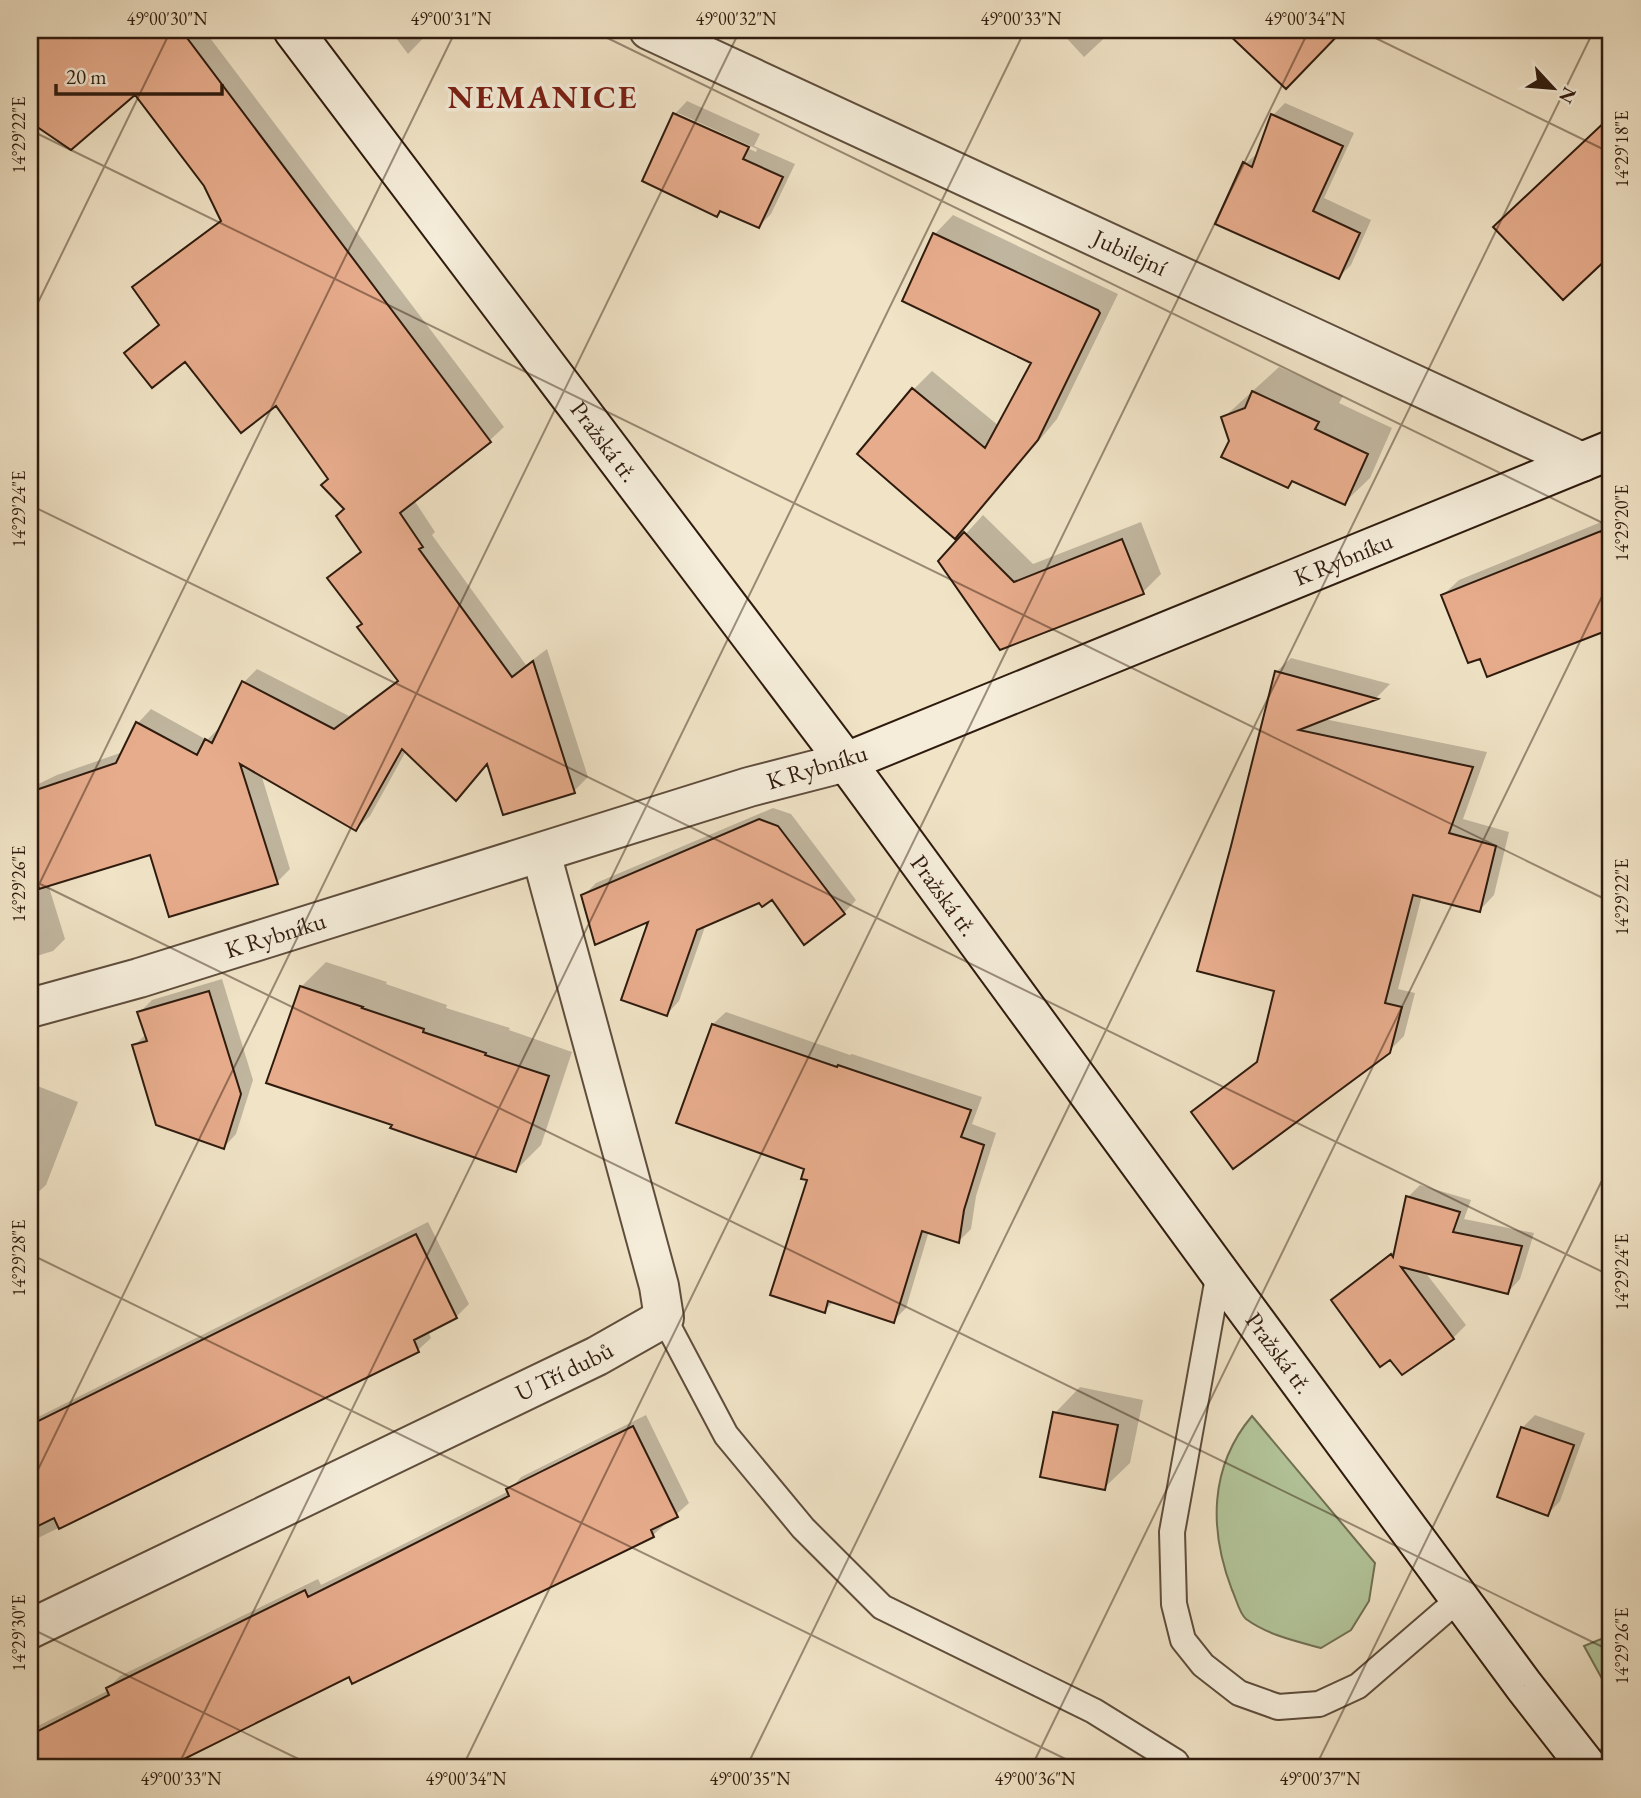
<svg xmlns="http://www.w3.org/2000/svg" width="1641" height="1798" font-family="'EB Garamond',serif">
<style>
.green{fill:#b3c59a;stroke:#717054;stroke-width:2}
.shadow{fill:#0003;fill-rule:evenodd}
.lines{fill:none;stroke-linecap:round;stroke-linejoin:round}
.stream{stroke:#707c76;stroke-width:16}
.building{fill:#e7ac8c;stroke:#2f1b0e;stroke-width:2}
.lane-casing{stroke:#5f4d3c;stroke-width:28}
.street-casing{stroke:#5f4d3c;stroke-width:42}
.secondary-casing{stroke:#2f1b0e;stroke-width:42}
.lane{stroke:#f5edda;stroke-width:24}
.street{stroke:#f5edda;stroke-width:38}
.secondary{stroke:#f5edda;stroke-width:38}
.ticks{fill:none;stroke:#2f1b0e;stroke-width:2;stroke-opacity:0.45}
.labels{text-anchor:middle;stroke-width:7;stroke-linejoin:round;paint-order:stroke}
.street-label{font-size:24px;fill:#2f1b0e;stroke:#f5edda}
.district-label{font-size:32px;font-weight:bold;letter-spacing:2px;fill:#7a1f14;stroke:#f5edda}
.neatline{fill:none;stroke:#2f1b0e;stroke-width:2.5}
.ticks-label{font-size:18px;text-anchor:middle;fill:#2f1b0e}
</style>
<rect width="100%" height="100%" fill="#f0e3c6"/>
<filter id="stains"><feTurbulence type="fractalNoise" baseFrequency=".00286" numOctaves="4"/><feColorMatrix values="0 0 0 0 .2 0 0 0 0 .09 0 0 0 0 .02 0 0 0 .5 -.17"/></filter>
<radialGradient id="worn" r=".72"><stop offset=".6" stop-color="#630" stop-opacity="0"/><stop offset="1" stop-color="#630" stop-opacity=".3"/></radialGradient>
<path class="green" d="M1252,1416L1375,1563L1369,1601L1351,1630L1321,1648C1295,1641 1268,1635 1246,1619C1239,1613 1236,1598 1232,1590C1209,1530 1209,1467 1252,1416Z
M1611,1635V1695L1584,1646Z"/>
<path class="shadow" d="M30,30H204L504,427L490,440L414,500L435,532L432,535L526,665L547,649L588,777L574,791L489,763L456,799L406,751L370,816L356,829L261,774L290,869L277,882L152,853L48,884L65,939L53,951L30,958V872L35,871L30,854V788L57,775L123,752L138,723L151,709L207,740L220,727L221,728L244,682L257,669L349,716L399,679L363,623L329,578L362,550L346,508L330,478L276,403L185,359L126,353L160,323L134,287L148,274L222,219L205,185L135,93L71,147L30,120Z
M390,30H431L408,54Z
M1059,30H1113L1084,57Z
M1227,30H1342L1286,86Z
M687,101L760,134L754,146L795,164L771,214L759,226L722,209L716,215L644,180L675,114ZM678,113L757,149L756,152L678,116Z
M1285,103L1354,133L1324,198L1371,220L1351,265L1339,277L1245,164L1259,152L1273,115Z
M1611,118V252L1563,297L1508,215Z
M953,215L1118,294L1057,419L974,518L955,537L913,390L932,371L999,426L1033,362L935,234Z
M1279,367L1343,396L1339,403L1392,428L1370,478L1344,503L1294,480L1288,486L1231,441L1223,418Z
M983,515L1033,564L1141,522L1161,574L1143,592L1001,648L941,561Z
M1611,518V645L1602,646L1600,632L1481,656L1443,595L1459,580Z
M1291,658L1390,684L1377,697L1324,719L1487,752L1463,819L1509,832L1494,895L1480,910L1422,895L1398,989L1415,993L1404,1036L1389,1051L1193,1112L1208,1098L1259,1059L1276,990V672Z
M773,808L791,814L856,900L844,913L772,898L759,900L706,924L679,1001L667,1014L651,919L583,896L596,883Z
M326,962L387,982L386,984L447,1005L446,1008L510,1028L509,1030L572,1052L541,1145L516,1170L394,1124L301,987Z
M222,979L253,1080L236,1134L224,1147L134,1046L146,1034L139,1013L152,1000Z
M726,1012L850,1055L852,1054L982,1097L972,1124L996,1133L976,1196L971,1229L959,1241L929,1231L906,1308L893,1321L834,1301L824,1311L807,1168L713,1024Z
M30,1083L78,1102L46,1185L33,1197L30,1196Z
M1420,1185L1471,1200L1464,1219L1534,1233L1520,1279L1508,1292L1425,1272L1466,1325L1453,1338L1333,1300L1346,1288L1396,1250L1408,1197Z
M428,1222L469,1304L456,1317L428,1331L431,1338L418,1350L30,1542V1421Z
M1080,1387L1143,1400L1130,1463L1104,1488L1055,1413Z
M646,1415L689,1503L653,1535L350,1675L164,1768H30V1730L109,1690L108,1688L120,1676L318,1579L321,1585L390,1551L509,1491L521,1477Z
M1535,1415L1585,1433L1560,1501L1548,1514L1499,1496L1523,1427Z
M989,1762L992,1768H977Z"/>
<g class="lines">
<path class="stream" d="M1585,1767L1611,1752"/>
</g>
<path class="building" d="M30,30H181L491,442L400,513L423,547L419,549L512,677L533,661L575,793L503,815L487,764L456,801L402,749L356,831L240,764L278,884L169,917L150,855L39,889L30,860V792L116,763L136,722L197,755L205,739L212,743L242,681L334,729L398,681L357,627L362,624L327,578L361,552L336,516L344,509L321,485L328,479L276,406L241,433L185,362L152,388L124,353L159,325L132,287L221,221L204,186L135,95L71,150L30,122Z
M1224,30H1343L1286,89Z
M673,113L749,147L743,159L783,177L759,228L720,211L717,217L642,181Z
M1271,114L1343,146L1313,211L1360,233L1339,279L1215,224L1243,162L1252,167Z
M1611,116V255L1563,300L1493,227Z
M933,233L1098,310L1100,313L1038,440L955,539L857,454L912,388L985,448L1031,363L902,301Z
M1252,391L1319,422L1315,429L1368,454L1345,505L1292,481L1288,488L1221,457L1229,441L1221,417L1245,408Z
M1601,531L1611,557V629L1487,677L1480,659L1468,663L1441,595Z
M964,532L1014,582L1122,539L1144,594L1000,650L938,561Z
M1275,671L1378,699L1299,730L1473,767L1449,833L1496,846L1480,912L1413,895L1385,1003L1402,1007L1390,1053L1233,1169L1191,1112L1257,1062L1274,991L1197,971L1231,846Z
M759,819L778,826L845,914L804,945L772,900L762,907L759,903L697,930L667,1016L621,1000L648,922L595,945L581,895Z
M300,986L363,1007L362,1008L424,1029L423,1032L486,1053L485,1055L549,1076L516,1172L390,1128L392,1125L266,1083Z
M209,991L241,1094L224,1149L156,1125L132,1045L147,1041L137,1012Z
M712,1024L837,1067L838,1065L971,1110L961,1137L984,1145L964,1210L959,1243L922,1231L894,1323L828,1301L825,1313L770,1295L807,1180L801,1179L804,1169L676,1123Z
M1406,1196L1460,1212L1453,1232L1522,1246L1508,1294L1401,1267L1454,1339L1402,1375L1390,1360L1380,1367L1331,1300L1391,1254L1393,1257Z
M416,1234L457,1318L414,1340L419,1352L59,1529L54,1518L30,1530V1425Z
M1053,1412L1118,1425L1105,1490L1040,1477Z
M633,1426L678,1517L651,1530L654,1537L352,1684L349,1677L166,1768H30V1735L109,1695L106,1688L305,1590L308,1597L376,1563L509,1496L506,1489Z
M1521,1427L1574,1445L1548,1516L1497,1497Z"/>
<g class="lines">
<defs>
<path id="lane" d="M1219,1272L1172,1532L1174,1604L1183,1640L1203,1665L1239,1693L1278,1707L1319,1704L1358,1686L1460,1598
M664,1318L726,1435L803,1528L882,1607L1094,1711L1176,1762L1179,1768"/>
<g id="street">
<path id="s1" d="M649,30L1582,462"/>
<path id="s2" d="M30,1008L139,978L749,787L846,762"/>
<path id="s3" d="M30,1629L597,1356L664,1318L659,1286L541,853"/>
</g>
<g id="secondary">
<path id="s4" d="M293,30L846,762L1219,1272L1524,1686L1588,1768"/>
<path id="s5" d="M846,762L1611,450"/>
</g>
</defs>
<use href="#lane" class="lane-casing"/>
<use href="#street" class="street-casing"/>
<use href="#secondary" class="secondary-casing"/>
<use href="#lane" class="lane"/>
<use href="#street" class="street"/>
<use href="#secondary" class="secondary"/>
</g>
<path class="ticks" d="M591,30L1611,527M1359,30L1611,153M30,130L1611,902M30,319L171,30M30,505L1611,1276M30,879L1611,1651M30,903L456,30M30,1254L1084,1768M30,1486L740,30M30,1628L317,1768M177,1768L1025,30M462,1768L1309,30M746,1768L1594,30M1031,1768L1611,578M1315,1768L1611,1162M1600,1768L1611,1745"/>
<g class="labels">
<g class="street-label">
<text dy="8" stroke="none"><textPath href="#s1" startOffset="530">Jubilejní</textPath></text>
<text dy="8" stroke="none"><textPath href="#s4" startOffset="516">Pražská tř.</textPath></text>
<text dy="8" stroke="none"><textPath href="#s5" startOffset="537">K Rybníku</textPath></text>
<text transform="translate(817 767) rotate(-17)" y="8">K Rybníku</text>
<text dy="8" stroke="none"><textPath href="#s4" startOffset="1083">Pražská tř.</textPath></text>
<text dy="8" stroke="none"><textPath href="#s2" startOffset="256">K Rybníku</textPath></text>
<text dy="8" stroke="none"><textPath href="#s4" startOffset="1650">Pražská tř.</textPath></text>
<text dy="8" stroke="none"><textPath href="#s3" startOffset="593">U Tří dubů</textPath></text>
</g>
<g class="district-label">
<text x="543" y="108">NEMANICE</text>
</g>
</g>
<rect width="1641" height="1798" fill="none" stroke="#f0e3c6" stroke-width="77"/>
<g transform="translate(1553 88) rotate(116)" stroke="#f5edda" stroke-width="5" paint-order="stroke">
<path d="M0-5L12 26L0 18L-12 26Z" fill="#2f1b0e"/>
<text y="-10" font-size="19" font-weight="bold" text-anchor="middle" fill="#2f1b0e">N</text>
</g>
<path d="M56 84v10h166v-10" fill="none" stroke="#2f1b0e" stroke-width="3.5"/>
<text x="66" y="84" font-size="21" fill="#2f1b0e" stroke="#f5edda" stroke-width="5" paint-order="stroke">20 m</text>
<rect x="38" y="38" width="1564" height="1721" class="neatline"/>
<g class="ticks-label">
<text x="167" y="25">49°00'30"N</text>
<text x="451" y="25">49°00'31"N</text>
<text x="736" y="25">49°00'32"N</text>
<text x="1021" y="25">49°00'33"N</text>
<text x="1305" y="25">49°00'34"N</text>
<text transform="translate(19 135) rotate(-90)" y="6">14°29'22"E</text>
<text transform="translate(1622 149) rotate(-90)" y="6">14°29'18"E</text>
<text transform="translate(19 509) rotate(-90)" y="6">14°29'24"E</text>
<text transform="translate(1622 523) rotate(-90)" y="6">14°29'20"E</text>
<text transform="translate(19 884) rotate(-90)" y="6">14°29'26"E</text>
<text transform="translate(1622 897) rotate(-90)" y="6">14°29'22"E</text>
<text transform="translate(19 1258) rotate(-90)" y="6">14°29'28"E</text>
<text transform="translate(1622 1272) rotate(-90)" y="6">14°29'24"E</text>
<text transform="translate(19 1633) rotate(-90)" y="6">14°29'30"E</text>
<text transform="translate(1622 1646) rotate(-90)" y="6">14°29'26"E</text>
<text x="181" y="1785">49°00'33"N</text>
<text x="466" y="1785">49°00'34"N</text>
<text x="750" y="1785">49°00'35"N</text>
<text x="1035" y="1785">49°00'36"N</text>
<text x="1320" y="1785">49°00'37"N</text>
</g>
<rect width="100%" height="100%" filter="url(#stains)"/>
<rect width="100%" height="100%" fill="url(#worn)"/>
</svg>
